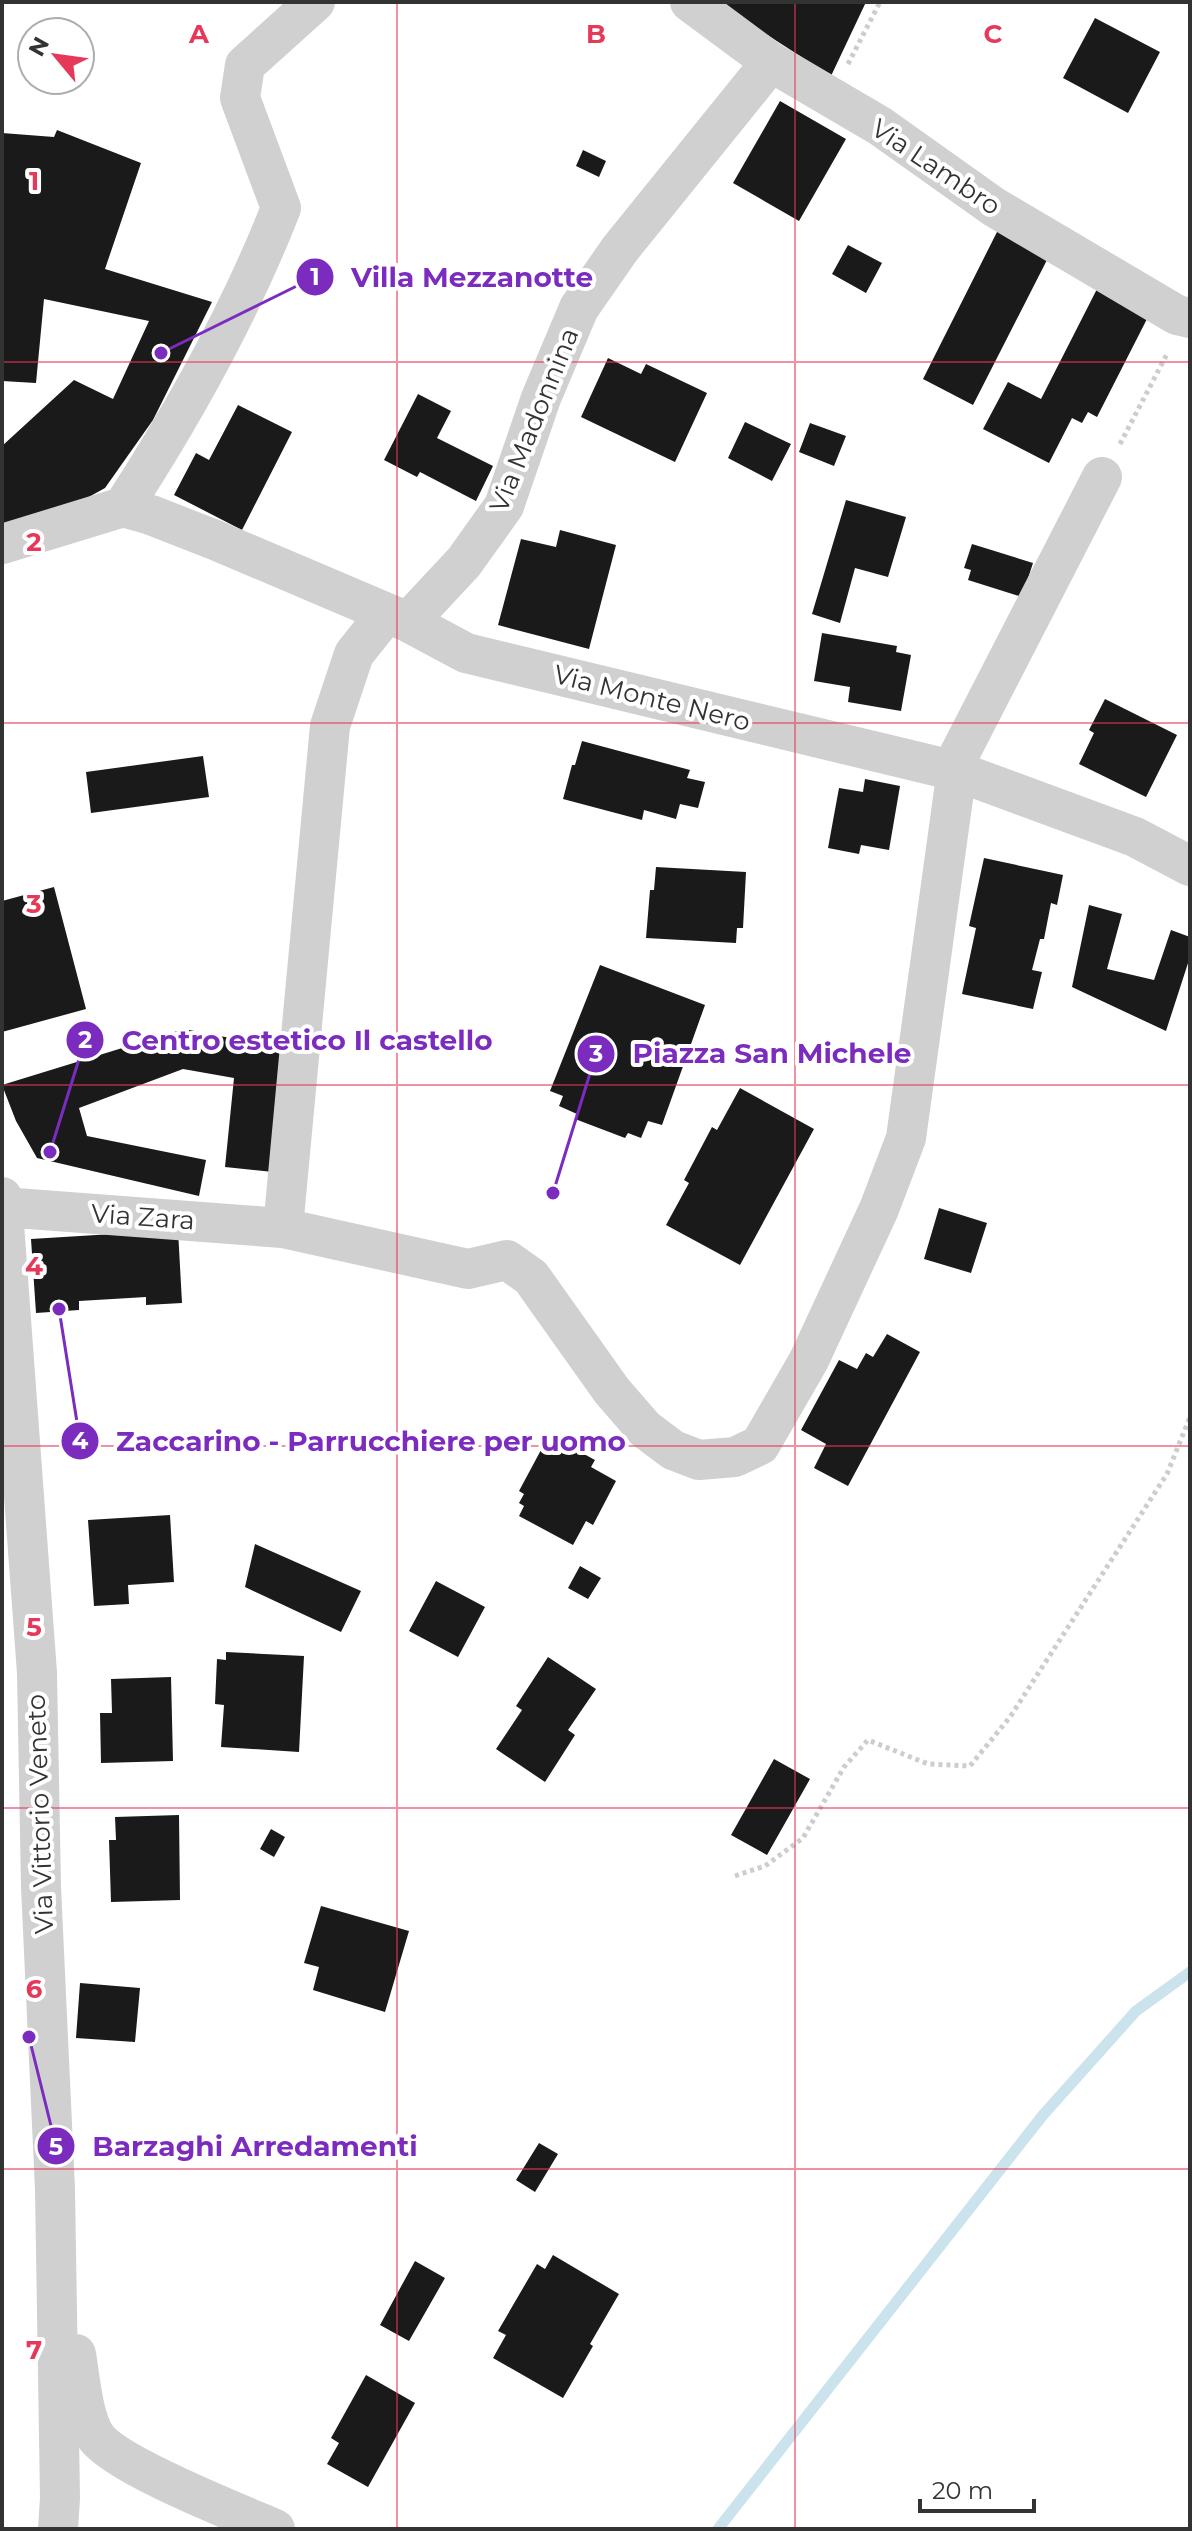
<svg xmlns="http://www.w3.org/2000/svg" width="1192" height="2531" font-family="Montserrat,sans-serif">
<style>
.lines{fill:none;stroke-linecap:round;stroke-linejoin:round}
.stream{stroke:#cbe3ec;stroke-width:11}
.building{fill:#1a1a1a}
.path{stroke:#cdcdcd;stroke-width:5;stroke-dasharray:4 4;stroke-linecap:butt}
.street{stroke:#d0d0d0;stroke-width:40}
.grid{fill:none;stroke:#e63859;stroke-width:2;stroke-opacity:0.55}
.labels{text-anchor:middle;stroke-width:8;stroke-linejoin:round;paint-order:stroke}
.street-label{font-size:26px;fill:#333;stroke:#fff}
.grid-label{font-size:26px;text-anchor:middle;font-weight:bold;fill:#e63859;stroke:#fff;stroke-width:8;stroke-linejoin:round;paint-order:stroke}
.leader{fill:none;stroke:#7b2cbf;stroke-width:3}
.callout-dot{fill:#7b2cbf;stroke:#fff;stroke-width:3}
.mark-label{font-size:24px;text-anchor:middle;font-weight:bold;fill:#fff}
.callout-label{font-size:28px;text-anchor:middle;font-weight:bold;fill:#7b2cbf;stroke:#fff;stroke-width:8;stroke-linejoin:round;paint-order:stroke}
</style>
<rect width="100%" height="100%" fill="#fff"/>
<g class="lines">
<path class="stream" d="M718,2529L1043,2115L1136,2011L1190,1972"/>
</g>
<path class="building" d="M716,2H866L831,76Z
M1095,18L1160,52L1128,113L1063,78Z
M780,101L846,139L799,221L733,183Z
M57,130L141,163L105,269L212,302L153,420L105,488L51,518L2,534V446L74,380L113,399L149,321L44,299L36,383L2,381V224H4V216L2,215V133L54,137Z
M583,150L606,161L599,177L576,166Z
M998,230L1049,256L973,405L923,379Z
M848,245L882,263L866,293L832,274Z
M1097,289L1149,315L1097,417L1088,412L1082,423L1072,418L1049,463L983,429L1008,382L1041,399Z
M608,358L641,374L646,364L707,393L675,462L581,417Z
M418,394L451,411L437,438L493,466L476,501L420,472L417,477L384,460Z
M238,405L292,432L242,530L174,495L196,453L209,460Z
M745,422L791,444L772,481L728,458Z
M810,423L846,436L834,466L799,452Z
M846,500L906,517L888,577L855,568L840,623L812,614Z
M560,530L616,545L589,649L498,625L521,539L556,547Z
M972,544L1033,563L1022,597L968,580L971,570L964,568Z
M822,633L897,646L896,652L911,655L901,711L848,702L850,687L814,681Z
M1105,699L1177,735L1146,797L1079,764L1094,733L1089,730Z
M582,741L690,770L687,778L705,782L698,808L680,804L676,819L644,810L642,820L563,799L572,765H575Z
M203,756L209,797L91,813L86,772Z
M865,779L900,786L889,850L861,845L859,854L828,848L839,788L863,792Z
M984,858L1063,875L1057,905L1051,903L1044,939H1040L1032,970L1042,972L1033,1009L962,994L976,928L969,926Z
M656,867L746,872L743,928H737L736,943L646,938L650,890H654Z
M54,887L86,1009L2,1032V901Z
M1089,905L1122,914L1107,969L1154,980L1171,930L1190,937V957L1166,1031L1072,987Z
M600,965L705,1005L662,1125L648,1121L641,1138L628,1133L625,1138L575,1119L577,1114L559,1106L563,1096L550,1091Z
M184,1029L286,1049L273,1172L225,1167L234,1078L183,1069L79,1108L87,1136L206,1160L199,1196L37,1158L16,1121L2,1085Z
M740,1088L814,1129L740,1265L666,1225L689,1183L684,1180L712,1127L717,1130Z
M939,1208L987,1223L971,1273L924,1259Z
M178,1230L182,1303L146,1305V1297L79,1301V1310L36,1313L31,1239Z
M887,1334L920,1352L848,1486L814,1468L826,1444L801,1430L839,1360L857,1369L866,1353L873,1357Z
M549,1435L595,1460L591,1467L616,1481L593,1525L586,1521L573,1545L519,1516L524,1506L519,1503L524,1494L519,1491Z
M170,1515L174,1582L128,1585L129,1604L94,1606L88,1520Z
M255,1544L361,1591L341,1632L245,1587Z
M580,1566L601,1578L588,1599L568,1588Z
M436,1581L485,1607L458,1657L409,1631Z
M226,1652L304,1656L299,1752L221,1747L224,1705L215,1704L217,1659L226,1660Z
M548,1657L596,1689L568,1730L575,1735L545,1782L496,1749L522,1710L516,1706Z
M171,1677L173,1761L101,1763L100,1713H112L111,1679Z
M774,1759L810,1779L767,1855L731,1835Z
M179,1815L180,1900L111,1902L109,1840H116L115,1817Z
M271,1829L285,1837L274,1857L260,1849Z
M321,1906L409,1931L385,2012L313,1990L319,1967L304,1963Z
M80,1983L140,1988L135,2042L76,2038Z
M539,2143L558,2154L535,2192L516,2180Z
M553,2255L619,2294L590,2344L593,2346L563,2398L493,2358L506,2335L498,2331L537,2264L545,2269Z
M415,2261L445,2278L409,2341L380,2325Z
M366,2375L415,2403L368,2487L327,2464L339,2443L331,2438Z"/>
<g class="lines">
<path class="path" d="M848,64L880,2
M1120,444L1167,354
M735,1876L765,1866L803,1838L844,1767L868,1740L928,1764L970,1766L1010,1717L1167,1474L1190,1417"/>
<path class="street" d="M690,2L771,62L880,126L994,207L1177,315L1190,318
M123,507L151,515L215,540L408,622L466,653L956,771L1135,837L1190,866
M123,507C184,413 240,313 281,208L240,98L245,65L315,2
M2,544L123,507
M408,622L464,562L504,506L541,398L579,308L620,249L771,62
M2,1197L37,1673L41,1887L55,2189L60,2498L58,2529
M2,1207L283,1228L468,1269L507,1260L531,1277L612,1391L645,1429L673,1450L699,1460L735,1457L760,1445L809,1360L879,1209L906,1138L959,755L1102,477
M283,1228L330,726L354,654L386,614
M76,2354C80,2378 83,2418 96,2437C117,2466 238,2513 275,2529"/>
</g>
<path class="grid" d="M397,2V2529M795,2V2529M2,362H1190M2,723H1190M2,1085H1190M2,1446H1190M2,1808H1190M2,2169H1190"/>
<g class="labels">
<g class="street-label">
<text transform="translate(936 167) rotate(34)" y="9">Via Lambro</text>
<text transform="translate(534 420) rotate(-68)" y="9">Via Madonnina</text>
<text transform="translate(652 698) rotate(14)" y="9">Via Monte Nero</text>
<text transform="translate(143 1217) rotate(4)" y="9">Via Zara</text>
<text transform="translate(40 1814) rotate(-92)" y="9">Via Vittorio Veneto</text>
</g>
</g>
<g class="grid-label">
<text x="199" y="43">A</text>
<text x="596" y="43">B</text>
<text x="993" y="43">C</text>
<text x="34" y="190">1</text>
<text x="34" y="551">2</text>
<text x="34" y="913">3</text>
<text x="34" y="1275">4</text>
<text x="34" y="1636">5</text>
<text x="34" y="1998">6</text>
<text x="34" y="2359">7</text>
</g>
<path class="leader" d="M161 353L315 277M50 1152L85 1040M553 1193L596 1054M59 1309L80 1441M29 2037L56 2146"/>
<g class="callout-dot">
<circle cx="161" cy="353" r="8"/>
<circle cx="50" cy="1152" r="8"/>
<circle cx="553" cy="1193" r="8"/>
<circle cx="59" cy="1309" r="8"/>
<circle cx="29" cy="2037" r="8"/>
<circle cx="315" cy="277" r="20"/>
<circle cx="85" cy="1040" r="20"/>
<circle cx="596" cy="1054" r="20"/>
<circle cx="80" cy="1441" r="20"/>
<circle cx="56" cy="2146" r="20"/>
</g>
<g class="mark-label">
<text x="315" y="285">1</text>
<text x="85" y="1048">2</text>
<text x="596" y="1062">3</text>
<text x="80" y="1449">4</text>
<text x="56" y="2155">5</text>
</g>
<g class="callout-label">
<text x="472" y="287">Villa Mezzanotte</text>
<text x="307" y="1050">Centro estetico Il castello</text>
<text x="772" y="1063">Piazza San Michele</text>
<text x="371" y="1451">Zaccarino - Parrucchiere per uomo</text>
<text x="255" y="2156">Barzaghi Arredamenti</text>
</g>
<rect width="1192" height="2531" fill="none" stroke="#333333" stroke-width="8"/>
<g transform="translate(56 56) rotate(299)"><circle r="38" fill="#ffffff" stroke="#adadad" stroke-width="2"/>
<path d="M0-6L14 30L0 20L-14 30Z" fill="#e63859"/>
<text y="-12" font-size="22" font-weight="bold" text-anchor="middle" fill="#333333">N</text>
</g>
<path d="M920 2499v12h114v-12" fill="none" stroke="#333333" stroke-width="4"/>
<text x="932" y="2499" font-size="24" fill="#333333" stroke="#ffffff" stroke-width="6" paint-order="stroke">20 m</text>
</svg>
